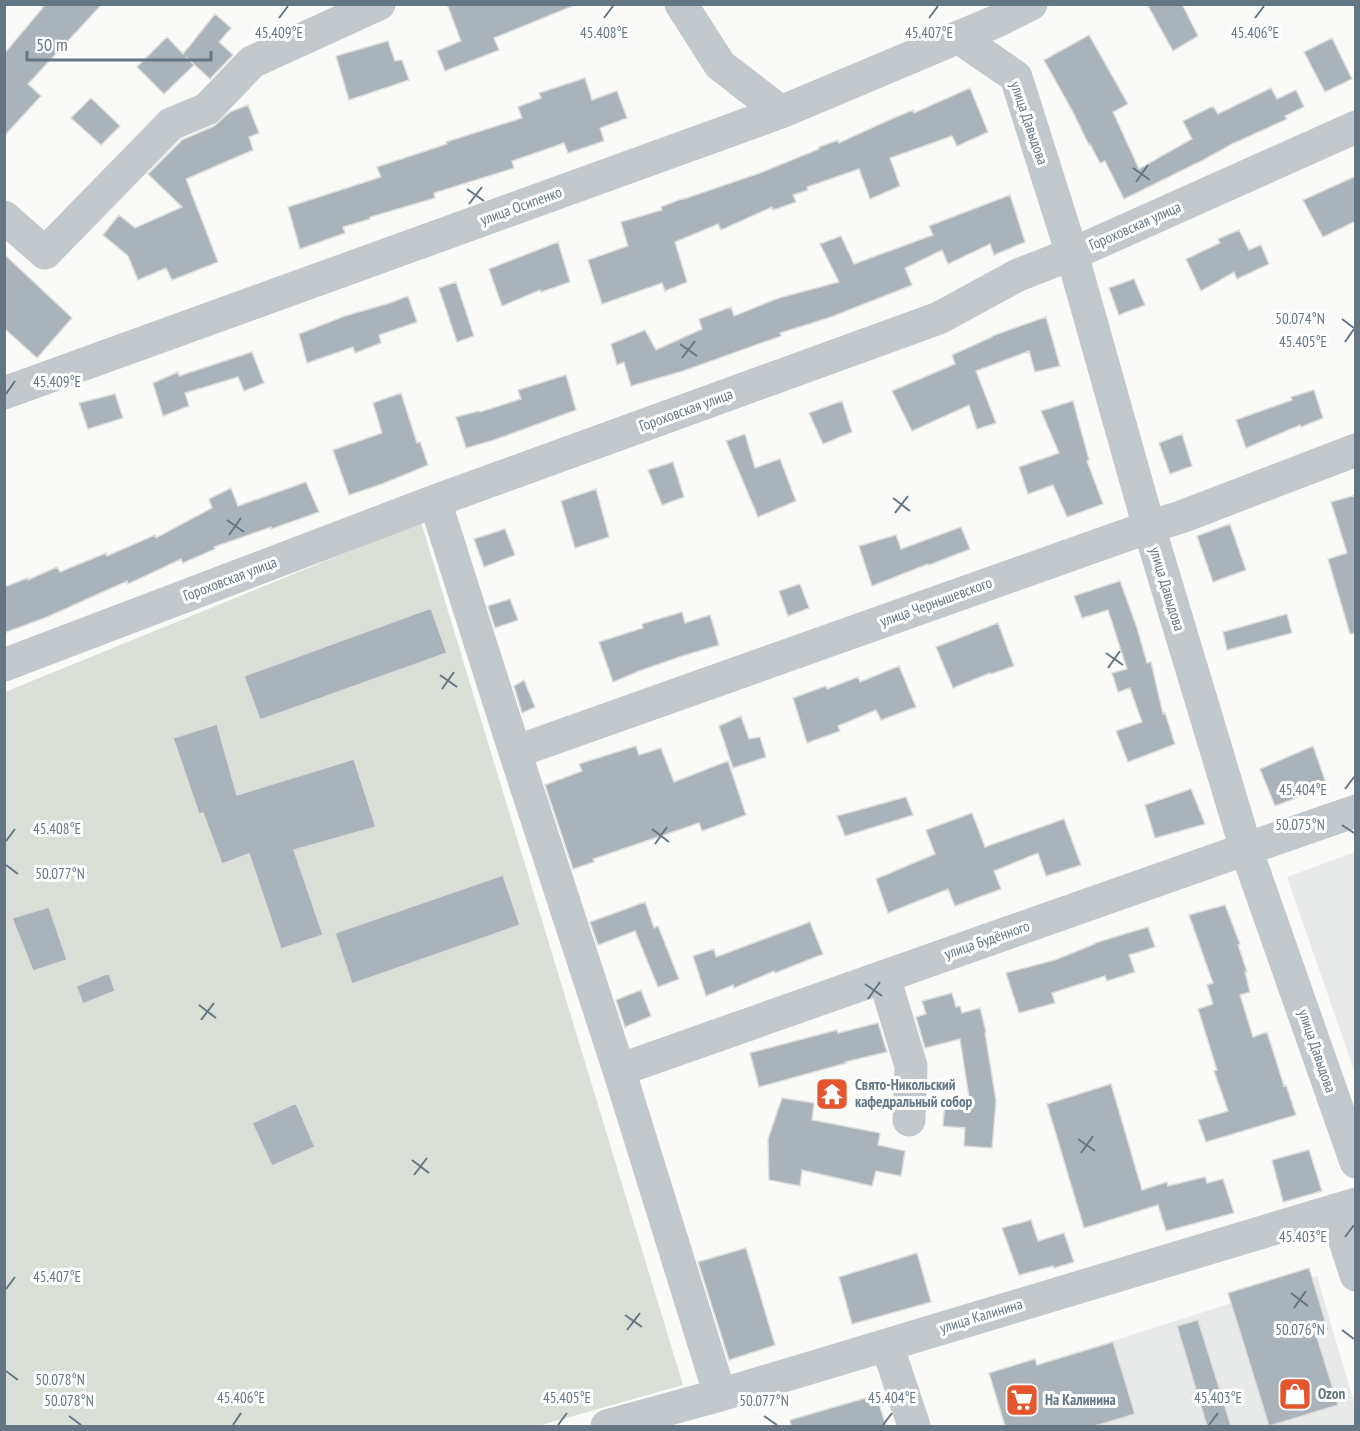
<svg xmlns="http://www.w3.org/2000/svg" width="1360" height="1431" font-family="'PT Sans Narrow',sans-serif">
<style>
.built{fill:#e8e9e9}
.green{fill:#dadfd7}
.building{fill:#aab3b9;stroke:#dcdcda;stroke-width:1.5}
.lines{fill:none;stroke-linecap:round;stroke-linejoin:round}
.minor{stroke:#c3c8cc;stroke-width:33}
.ticks{fill:none;stroke:#657683;stroke-width:2}
.labels{text-anchor:middle;stroke-width:6;stroke-linejoin:round;paint-order:stroke}
.street-label{font-size:15px;fill:#657683;stroke:#fff}
.poi-label{font-size:15px;font-weight:bold;fill:#657683;stroke:#fff;text-anchor:start}
.ticks-label{font-size:15px;text-anchor:middle;fill:#657683;stroke:#fff;stroke-width:6;stroke-linejoin:round;paint-order:stroke}
</style>
<rect width="100%" height="100%" fill="#fafaf8"/>
<path class="built" d="M1355,852H1356L1355,1073L1287,877Z
M1317,1276L1355,1406V1426H1072L1053,1360Z"/>
<path class="green" d="M421,522L683,1385L538,1426H5V692Z"/>
<path class="building" d="M46,4H102L28,84L41,96L4,136V54Z
M447,4H575V5L494,38L499,50L445,71L437,51L461,41Z
M1147,4H1182L1198,36L1173,51Z
M215,14L231,28L219,42L233,55L210,79L186,57L194,65L164,94L137,67L167,37L183,54Z
M1089,35L1128,104L1113,112L1139,169L1192,139L1183,121L1213,106L1218,114L1271,88L1277,99L1296,90L1304,107L1285,116L1287,119L1232,144L1203,160L1124,199L1105,161L1100,163L1090,144L1089,145L1074,114L1044,60Z
M1332,38L1352,79L1325,92L1304,52Z
M388,41L395,61L402,60L409,80L349,100L336,56Z
M585,78L592,100L617,91L627,118L600,128L604,141L568,153L564,143L512,161L514,168L434,193L435,198L370,217V219L343,227L345,233L300,249L288,207L381,177L377,167L447,144L446,142L522,118L518,107L541,98L539,93Z
M970,88L988,132L957,146L952,136L890,158L900,186L870,199L859,169L807,187L808,190L793,195L796,202L773,210L772,207L721,230L718,224L675,242L687,282L665,291L662,283L602,304L588,260L628,246L621,222L662,210L661,207L684,198V199L760,173L819,149V147L838,140L839,143L889,120L913,110L914,113Z
M91,98L120,126L101,145L71,118Z
M248,105L259,133L249,137L253,150L186,179L218,262L172,280L166,268L138,280L128,256L103,235L119,215L135,228L182,207L148,174L182,140L214,126L230,112Z
M1356,176V221L1323,237L1303,200Z
M1010,195L1025,242L994,255L990,244L948,264L942,250L905,268L912,285L831,317L780,333L781,336L683,371L631,386L624,362L617,365L611,344L645,330L656,350L702,329L699,319L731,307L734,316L779,298L839,282L820,244L841,236L854,264L933,235L929,226Z
M1239,230L1249,250L1261,245L1269,264L1237,279L1234,272L1201,291L1186,259L1220,243L1218,239Z
M558,242L570,282L541,292L540,290L502,306L489,269Z
M4,254L72,318L37,358L4,328Z
M1134,279L1145,305L1119,315L1109,288Z
M456,282L474,336L457,342L439,288Z
M408,296L417,322L379,335L381,343L355,353L353,347L307,363L299,334L345,316L390,303Z
M1046,317L1060,366L1035,372L1029,351L976,371L996,423L977,429L969,405L912,431L892,391L955,364L952,355L992,337V336Z
M252,352L264,383L244,391L238,377L185,393L189,406L163,416L153,383L178,372L179,376Z
M566,375L576,410L494,440L466,448L456,417L479,411L480,412L521,399L518,390Z
M1314,390L1323,418L1301,427L1300,425L1246,448L1236,420L1292,400L1291,397Z
M401,393L417,443L420,442L428,465L382,484L349,495L333,450L382,433L373,403Z
M115,394L123,418L88,429L79,403Z
M842,401L852,432L823,444L809,413Z
M1073,401L1089,460L1087,461L1103,504L1067,517L1053,485L1028,494L1019,467L1059,453L1041,411Z
M745,434L755,468L780,459L796,501L758,517L726,441Z
M1182,434L1192,466L1170,474L1159,443Z
M673,462L684,497L662,505L648,470Z
M306,482L319,512L271,529V527L214,547L215,549L183,563L181,559L128,584L127,581L47,617L4,633V587L28,578V580L57,567L60,572L106,553L107,556L155,535L156,538L212,508L209,499L231,488L238,506Z
M596,489L609,537L575,548L561,501Z
M1356,495V633L1350,634L1328,559L1347,553L1331,502Z
M1230,524L1246,570L1213,582L1197,536Z
M961,527L970,549L929,565L928,564L872,586L859,546L896,535L901,549Z
M505,529L515,555L484,567L474,539Z
M1120,581L1137,628L1147,663L1151,662L1163,714L1165,713L1175,744L1128,762L1116,731L1142,722L1130,688L1118,692L1112,673L1127,669L1108,610L1082,618L1074,596Z
M800,584L809,608L788,616L779,591Z
M510,599L518,620L495,628L488,606Z
M431,608L447,653L260,720L244,676Z
M682,612L685,623L710,615L719,645L682,656L639,671L613,682L599,642L643,628L642,624Z
M1287,614L1292,633L1227,650L1223,632Z
M998,623L1014,666L991,674L990,673L953,688L936,647Z
M899,666L916,707L881,720L876,710L838,726L840,731L807,743L793,698L826,686L827,689L858,677L860,682Z
M524,680L535,707L522,713L514,686Z
M741,716L749,739L760,737L766,757L733,768L719,726Z
M217,724L237,795L354,759L376,827L294,850L323,935L281,949L249,854L222,864L203,813L199,814L173,738Z
M636,746L639,755L661,748L674,782L728,761L746,815L702,831L699,823L593,859L594,862L573,869L545,785L582,771L579,764Z
M1313,746L1327,786L1275,806L1260,769Z
M1191,789L1205,824L1155,838L1145,805Z
M906,797L913,815L845,836L837,816Z
M972,813L985,847L1064,819L1081,865L1046,876L1038,853L994,871L1001,889L955,906L948,889L888,913L876,879L935,854L926,830Z
M503,875L520,925L352,984L335,933Z
M645,902L654,928L658,926L679,979L658,987L635,931L598,945L590,922Z
M1225,905L1240,944L1238,945L1247,972H1245L1250,992L1240,995L1253,1037L1267,1032L1284,1086L1286,1085L1296,1115L1206,1142L1198,1120L1228,1111L1214,1071L1217,1070L1198,1009L1213,1004L1207,985L1213,983L1189,915Z
M49,907L67,960L33,971L12,918Z
M810,922L823,954L775,973L774,971L734,988L733,985L706,996L693,956L714,949L716,957Z
M1148,927L1155,947L1129,955L1135,972L1107,981L1105,976L1052,993L1055,1003L1019,1013L1006,973L1055,960L1095,944V943Z
M109,973L115,991L83,1004L76,986Z
M641,990L651,1016L625,1027L616,1000Z
M952,993L956,1007L960,1006L962,1013L980,1008L986,1032L985,1033L996,1101L992,1148L964,1146L965,1128L943,1126L945,1101L970,1104L960,1039L925,1048L916,1017L926,1014L922,1001Z
M878,1023L887,1052L845,1062L846,1063L759,1087L750,1053L837,1030L838,1033Z
M1111,1084L1142,1190L1167,1182L1168,1186L1205,1177L1207,1183L1223,1179L1234,1213L1166,1231L1158,1205L1084,1228L1047,1104Z
M782,1098L814,1103L812,1120L880,1133L878,1145L905,1151L901,1176L876,1171L872,1186L802,1170L800,1186L769,1180L768,1139Z
M296,1103L315,1147L272,1166L252,1123Z
M1309,1150L1322,1191L1283,1202L1272,1160Z
M1031,1220L1038,1241L1064,1233L1074,1262L1054,1268L1053,1266L1019,1275L1002,1228Z
M746,1248L775,1345L729,1360L698,1262Z
M917,1253L931,1302L852,1324L839,1277Z
M1309,1268L1328,1330L1316,1334L1338,1405L1269,1426L1228,1293Z
M1198,1320L1231,1426H1207L1177,1326Z
M1113,1342L1135,1414L1095,1426H1005L989,1373L1035,1359L1037,1365Z
M876,1395L886,1426H791L790,1420Z"/>
<g class="lines">
<path class="minor" d="M681,4L720,65L781,112
M958,37L1016,77L1072,254L1149,527L1246,849L1356,1162
M4,217L45,253L171,124L207,109L252,62L379,4
M4,393L781,112L997,21L1031,4
M435,501L515,752L619,1070L720,1395
M4,665L435,501L939,318L1018,275L1072,254L1356,127
M515,752L1149,527L1181,517L1356,450
M884,977L911,1066L909,1120
M619,1070L1246,849L1356,811
M1335,1210L1356,1275
M887,1345L914,1426
M607,1426L720,1395L1356,1204"/>
</g>
<path class="ticks" d="M279,18L288,6M604,18L613,6M929,18L938,6M1255,18L1264,6M1133,168L1150,180M1136,182L1148,165M467,189L484,201M469,204L482,187M1342,319L1354,328M1345,342L1354,329M680,344L697,356M682,358L695,341M6,394L15,381M893,498L910,511M895,513L908,496M227,520L244,532M229,535L241,518M1106,653L1123,665M1108,668L1120,651M440,675L457,687M442,689L454,672M1345,789L1354,777M1342,825L1354,833M652,829L669,842M6,841L15,829M655,844L667,827M6,865L18,874M865,984L882,996M868,999L880,982M199,1005L216,1018M201,1020L214,1003M1078,1139L1095,1151M1081,1153L1093,1136M412,1160L429,1173M414,1175L427,1158M1345,1237L1354,1225M6,1289L15,1277M1291,1293L1308,1306M1294,1308L1306,1291M625,1315L642,1327M627,1330L640,1313M1342,1330L1354,1339M6,1371L18,1380M69,1416L81,1425M764,1416L777,1425M233,1425L241,1413M558,1425L567,1413M883,1425L892,1413M1209,1425L1218,1413"/>
<defs>
<symbol id="temple-square" viewBox="-11 -11 22 22"><rect x="-9" y="-9" width="18" height="18" rx="4" fill="#e4572e" stroke="#fff"/><path d="M0-6L5-2H3V0L6.5 2.5H4V6H1.5V3h-3V6H-4V2.5H-6.5L-3 0V-2H-5Z" fill="#fff"/></symbol>
<symbol id="shop-square" viewBox="-11 -11 22 22"><rect x="-9" y="-9" width="18" height="18" rx="4" fill="#e4572e" stroke="#fff"/><path d="M-5-2.5h2.3a2.7 3.5 0 0 1 5.4 0H5L5.5 6h-11ZM-1.5-2.5h3a1.5 2.3 0 0 0-3 0Z" fill="#fff"/></symbol>
<symbol id="supermarket-square" viewBox="-11 -11 22 22"><rect x="-9" y="-9" width="18" height="18" rx="4" fill="#e4572e" stroke="#fff"/><path d="M-6-5.5h2.5l.6 2H6L4.5 2H-2.5L-4.4-4H-6ZM-1.5 3.2a1.3 1.3 0 1 0 .1 0ZM3 3.2a1.3 1.3 0 1 0 .1 0Z" fill="#fff"/></symbol>
</defs>
<g fill-rule="evenodd">
<use href="#temple-square" x="813" y="1075" width="38" height="38"/>
<use href="#shop-square" x="1276" y="1375" width="38" height="38"/>
<use href="#supermarket-square" x="1003" y="1381" width="38" height="38"/>
</g>
<g class="labels">
<g class="street-label">
<text transform="translate(1029 123) rotate(71)" y="5">улица Давыдова</text>
<text transform="translate(521 206) rotate(-20)" y="5">улица Осипенко</text>
<text transform="translate(1135 226) rotate(-24)" y="5">Гороховская улица</text>
<text transform="translate(686 410) rotate(-20)" y="5">Гороховская улица</text>
<text transform="translate(230 579) rotate(-21)" y="5">Гороховская улица</text>
<text transform="translate(1167 589) rotate(73)" y="5">улица Давыдова</text>
<text transform="translate(936 602) rotate(-20)" y="5">улица Чернышевского</text>
<text transform="translate(987 940) rotate(-19)" y="5">улица Будённого</text>
<text transform="translate(1317 1051) rotate(71)" y="5">улица Давыдова</text>
<text transform="translate(981 1316) rotate(-17)" y="5">улица Калинина</text>
</g>
<g class="poi-label">
<text x="855" y="1090">Свято-Никольский<tspan x="855" dy="17">кафедральный собор</tspan></text>
<text x="1318" y="1399">Ozon</text>
<text x="1045" y="1405">На Калинина</text>
</g>
</g>
<g class="ticks-label">
<text x="604" y="38">45.408°E</text>
<text x="1255" y="38">45.406°E</text>
<text x="279" y="38">45.409°E</text>
<text x="929" y="38">45.407°E</text>
<text x="1300" y="324">50.074°N</text>
<text x="1303" y="347">45.405°E</text>
<text x="57" y="387">45.409°E</text>
<text x="1303" y="795">45.404°E</text>
<text x="1300" y="830">50.075°N</text>
<text x="57" y="834">45.408°E</text>
<text x="60" y="879">50.077°N</text>
<text x="1303" y="1242">45.403°E</text>
<text x="57" y="1282">45.407°E</text>
<text x="1300" y="1335">50.076°N</text>
<text x="60" y="1385">50.078°N</text>
<text x="241" y="1403">45.406°E</text>
<text x="567" y="1403">45.405°E</text>
<text x="892" y="1403">45.404°E</text>
<text x="1218" y="1403">45.403°E</text>
<text x="69" y="1406">50.078°N</text>
<text x="764" y="1406">50.077°N</text>
</g>
<rect width="1360" height="1431" fill="none" stroke="#657683" stroke-width="12"/>
<path d="M27 51v9h184v-9" fill="none" stroke="#657683" stroke-width="3"/>
<text x="36" y="51" font-size="18" fill="#657683" stroke="#ffffff" stroke-width="4.5" paint-order="stroke">50 m</text>
</svg>
